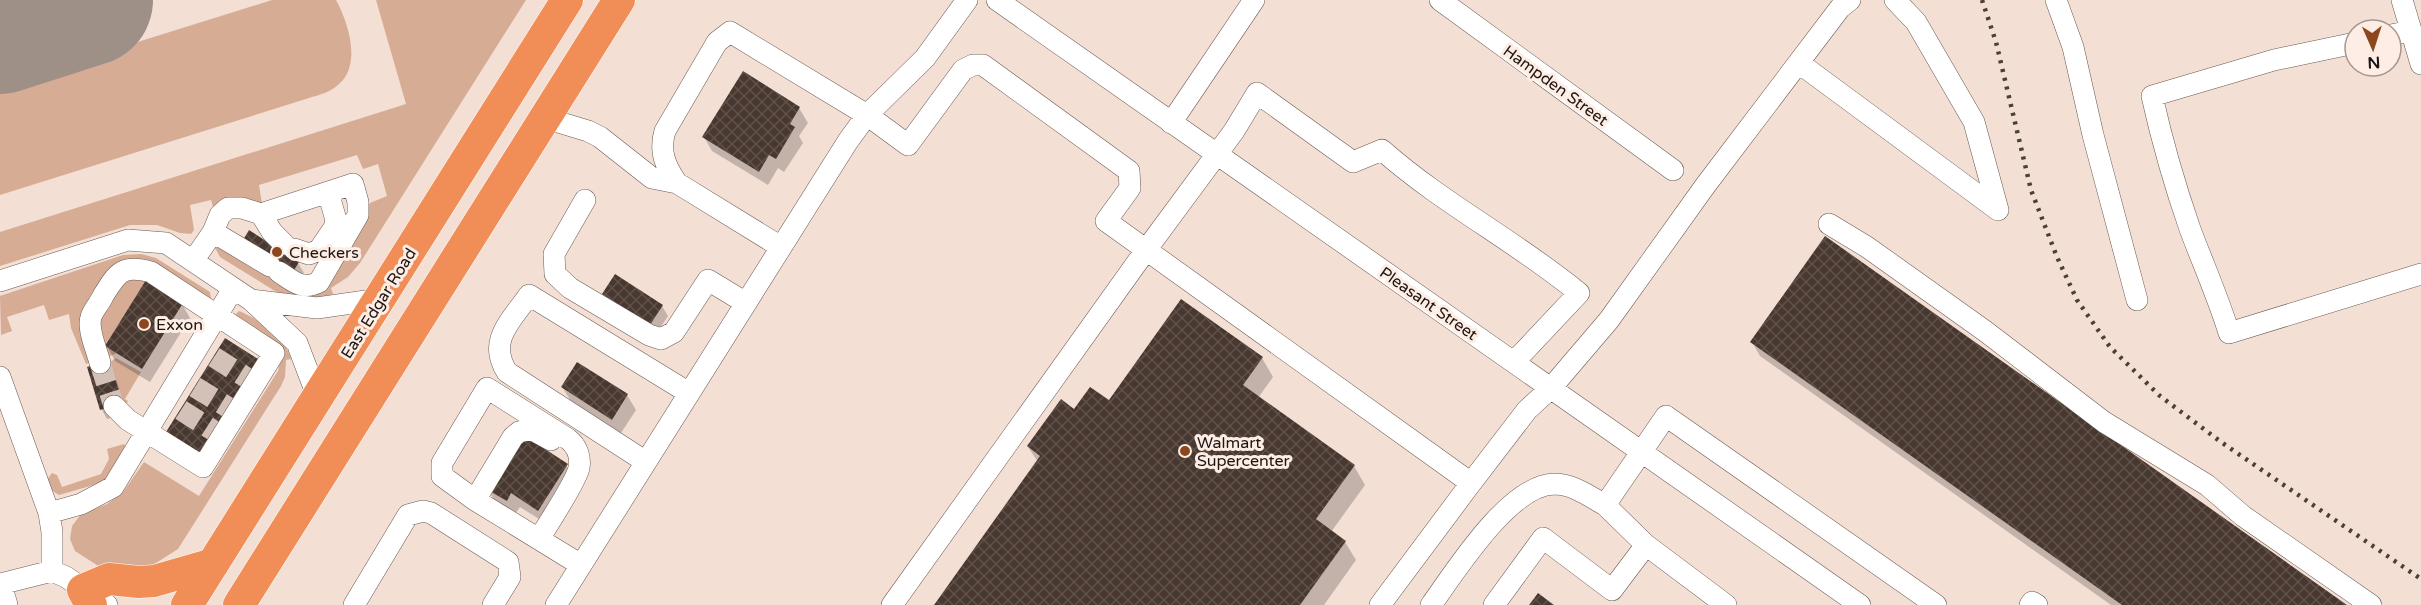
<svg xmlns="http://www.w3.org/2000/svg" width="2421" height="605" font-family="'Varela Round',sans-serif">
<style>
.grass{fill:#d7ac95}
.shadow{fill:#0003}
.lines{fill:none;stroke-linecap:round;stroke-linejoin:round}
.runway{stroke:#9e9087;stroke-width:132}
.building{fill:url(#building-cross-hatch)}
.minor-tunnel{stroke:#d3c1b7;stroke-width:21;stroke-dasharray:21 10;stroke-linecap:butt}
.minor-casing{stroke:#6b5a51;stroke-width:22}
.highway-casing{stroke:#fff;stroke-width:33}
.minor{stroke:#fff;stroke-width:21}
.highway{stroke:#f18e57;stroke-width:32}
.rail{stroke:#4a403a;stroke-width:4.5;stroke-dasharray:3 6;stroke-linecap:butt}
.poi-dot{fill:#8c471e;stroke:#fdede4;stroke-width:2}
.labels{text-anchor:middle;stroke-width:6;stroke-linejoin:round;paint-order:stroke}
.street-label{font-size:16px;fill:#1c1511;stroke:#fdede4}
.poi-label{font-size:16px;fill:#1c1511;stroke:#fdede4;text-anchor:start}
</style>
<defs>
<pattern id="building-cross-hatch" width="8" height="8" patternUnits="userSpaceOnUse" patternTransform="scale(1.5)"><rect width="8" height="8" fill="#483830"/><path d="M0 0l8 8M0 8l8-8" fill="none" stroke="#5f524b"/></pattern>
</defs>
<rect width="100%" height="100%" fill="#f3dfd4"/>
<path class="grass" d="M272,0H336C348,22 362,64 339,84C331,92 319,95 309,98L0,195V85Z
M376,0H526L360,263L348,277L331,288L333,294L319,298L278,293L220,257L214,246L215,243L303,292L370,203L387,196L378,164L363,169L357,155L259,185L262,204C243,198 229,192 213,207L211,200L190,205L194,230L191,234L180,233L157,225H130L0,266V232L406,104Z
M141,254L156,258L210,292L211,298L210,300L150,265L89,306L96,360L86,364L71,328L69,314L49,320L44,305L7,317L12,331L1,335L0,296L123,255Z
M121,278L156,281L106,346L117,353L106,358L96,322Z
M239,311C260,320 285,336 291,359L286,360L285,377L281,386L178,549L148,568L103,569L75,551L70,539L72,526L81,514L107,504L123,492L144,462L199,496L278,371L281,357L235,315Z
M116,358L141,372L125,399L128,401L124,407L110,362Z
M124,444L126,448L107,478L97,484L59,495L51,490L46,481L52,473L57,475L62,487L101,474L109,459L107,449Z"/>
<path class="shadow" d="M799,108L808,123L799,136L803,143L784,172L778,168L768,185L712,151L704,137Z
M250,232L298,263L304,273L299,281Z
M604,294L662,306L668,316L656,334L609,304Z
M1182,301L1262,358L1273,377L1258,398L1354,466L1365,485L1331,532L1345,542L1356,560L1324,605H935L1038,462L1028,447L1075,411L1109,402Z
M182,304L190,318L150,382L115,361L107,346Z
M1752,342L2344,605H2111L1760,356Z
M109,362L114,372L127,413L107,419L102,410L89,368Z
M562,387L627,395L636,410L621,433L571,401Z
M566,465L575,479L547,524L520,507L515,514L496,503L488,489Z"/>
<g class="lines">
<path class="runway" d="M0,28L87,0"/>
</g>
<path class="building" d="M743,71L800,107L790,124L795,127L776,159L769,155L759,172L702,137Z
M249,230L299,262L293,272L243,240Z
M1825,236L2347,605H2122L1750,342Z
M615,274L663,305L650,325L602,294Z
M146,280L183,303L142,369L105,346Z
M1181,299L1263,357L1243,385L1355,465L1316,519L1346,541L1300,605H934L1040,456L1027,446L1061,399L1074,409L1090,387L1109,400Z
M225,338L258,359L199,453L166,432Z
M109,360L123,403L100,410L87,367Z
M577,362L628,394L612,420L561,387Z
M525,436L568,464L538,511L511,493L507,501L486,489Z
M1538,593L1554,605H1529Z"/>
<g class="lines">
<path class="minor-tunnel" d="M214,357L247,378
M100,363L114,406
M195,387L229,408
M181,410L214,431"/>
<defs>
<path id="minor" d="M997,0L1860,605
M1440,0L1673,170
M2056,0L2073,47L2093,135L2137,300
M2402,0L2421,64
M2391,35L2411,31
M2355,43L2274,60L2152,96C2162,141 2175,186 2190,229C2203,264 2218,297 2229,333L2421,274
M1799,63L1998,210L1974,122L1916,22L1895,0
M545,118L588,131L600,137L652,178L677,183L781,247
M1171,123L1254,0
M677,183C665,166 659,151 665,131L717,42L730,32L867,115L908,145L963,70L973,65H983L1129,171L1130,188L1106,221L1471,483L1527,410L1551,388L1609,320L1705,186L1840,8L1850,0
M585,200L554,254L555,274L570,288L649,335L661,339L674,332L708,280L746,303
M261,214L272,232L284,244
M1829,224L1867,247L1985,331L2104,422L2207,485L2243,516L2371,605
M213,232L270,266
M294,249L309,254L319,250L334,228L336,220L328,192
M193,261L213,232L220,215L228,208H242L261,214L353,184L358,202V215L319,282C302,291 293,281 279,272
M0,281L128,240L166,243L251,300
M100,363C97,350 87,330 91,317C93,310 100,303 103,296C117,273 122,264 151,272L274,353L203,467L128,420L114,406
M0,377L49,513L52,532V571
M318,398L297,343L251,300L317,308L380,299
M646,462L507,372C487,341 511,321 529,295L689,393
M475,500L513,437L519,432L531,429L551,440
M49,513L81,504L113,487L233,289
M539,539C548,524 576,482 579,468C581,457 577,446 568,439L487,388L442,463V476L475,500L581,565
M1646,545L1605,505L1666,416L1936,605
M0,584L52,571L66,577L107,605
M1,584L7,605
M354,605L408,515L423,511L431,513L508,562L510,577L493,605
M556,605L848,141L867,115L925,58L967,0
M892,605L1146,250L1234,131L1257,93L1353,162L1382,150C1443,204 1516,241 1579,293L1514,362
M1380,605L1471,483
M1431,605C1455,572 1509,485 1554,484C1573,484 1589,496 1605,505
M1494,605L1543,538L1612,590L1646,545L1726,605
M2030,605L2032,602L2037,605"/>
<path id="highway" d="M91,605L83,590L109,579L139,582L154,581L213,564
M187,605L567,0
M239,605L619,0"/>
</defs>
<use href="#minor" class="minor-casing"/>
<use href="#highway" class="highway-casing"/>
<use href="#minor" class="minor"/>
<use href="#highway" class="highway"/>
<path class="rail" d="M1982,0L1996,42L2031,190L2057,257L2077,300L2110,347L2160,396L2221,442L2421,579"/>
</g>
<g class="poi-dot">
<circle cx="277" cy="252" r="6"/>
<circle cx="144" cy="324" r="6"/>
<circle cx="1185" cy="451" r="6"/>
</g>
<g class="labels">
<g class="street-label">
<text transform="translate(1556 85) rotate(36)" y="6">Hampden Street</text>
<text transform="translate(378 303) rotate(-58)" y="6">East Edgar Road</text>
<text transform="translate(1429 303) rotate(35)" y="6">Pleasant Street</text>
</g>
<g class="poi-label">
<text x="289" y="258">Checkers</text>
<text x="156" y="330">Exxon</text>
<text x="1197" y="448">Walmart<tspan x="1197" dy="18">Supercenter</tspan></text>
</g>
</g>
<g transform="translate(2373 48) rotate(177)"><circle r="28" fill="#fdede4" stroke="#a39790" stroke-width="1.5"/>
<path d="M0-4.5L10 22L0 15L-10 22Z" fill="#8c471e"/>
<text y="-9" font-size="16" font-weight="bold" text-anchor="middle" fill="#1c1511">N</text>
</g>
</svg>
